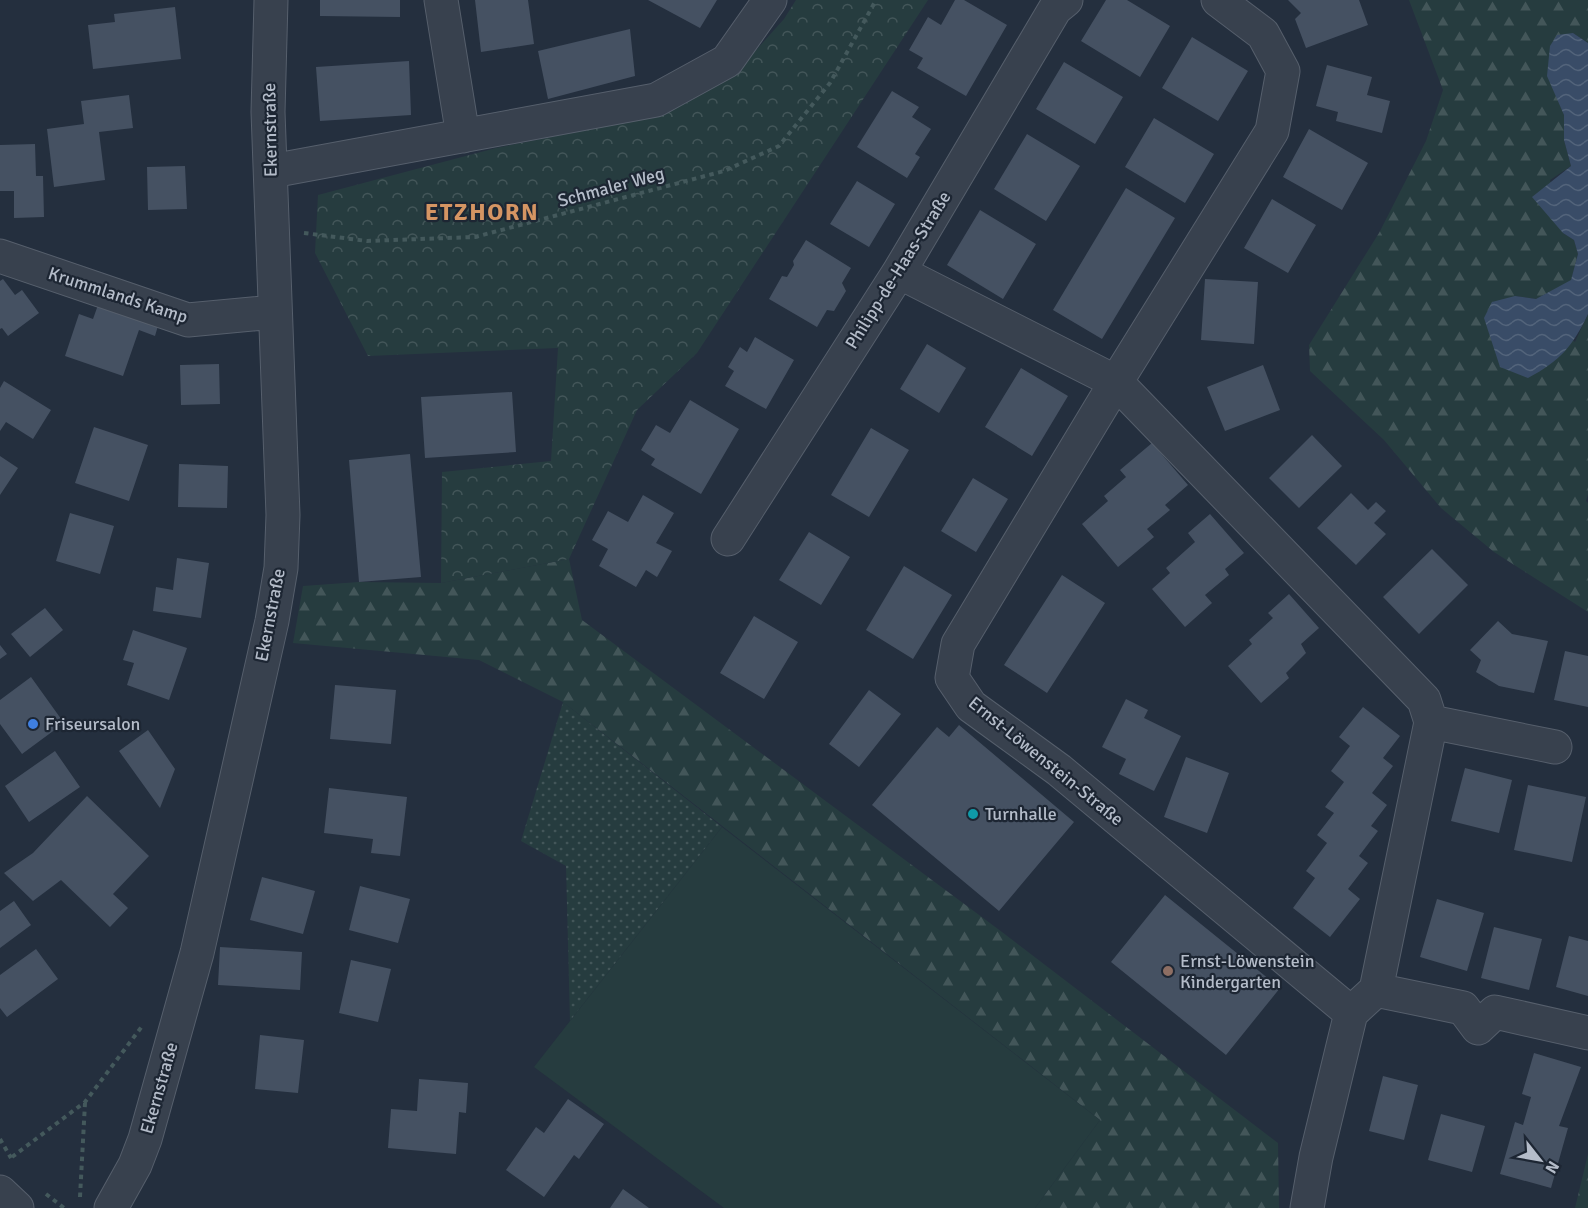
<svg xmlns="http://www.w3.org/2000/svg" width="1588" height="1208" font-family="Signika,sans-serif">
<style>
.grass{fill:url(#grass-dots)}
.forest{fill:url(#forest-firs)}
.park{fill:url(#park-crowns)}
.garden{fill:#263c3f}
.water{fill:url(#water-waves)}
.building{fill:#455162}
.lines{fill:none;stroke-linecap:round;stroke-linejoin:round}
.minor-casing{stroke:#565f6c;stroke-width:35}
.path{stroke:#44595c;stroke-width:4;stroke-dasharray:4.5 4.5;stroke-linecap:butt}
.minor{stroke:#38414e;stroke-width:33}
.shop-dot{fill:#3f7fe0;stroke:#1d2633;stroke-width:2}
.culture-dot{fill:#0f9aa8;stroke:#1d2633;stroke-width:2}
.education-dot{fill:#8d6e63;stroke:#1d2633;stroke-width:2}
.labels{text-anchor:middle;stroke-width:4.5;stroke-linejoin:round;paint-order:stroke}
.street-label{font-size:18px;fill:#b4bcc9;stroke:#1d2633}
.poi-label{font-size:18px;fill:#b4bcc9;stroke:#1d2633;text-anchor:start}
.district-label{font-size:24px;font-weight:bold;letter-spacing:1.5px;fill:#d59563;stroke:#1d2633}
</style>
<defs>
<pattern id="grass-dots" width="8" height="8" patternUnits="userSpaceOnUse" patternTransform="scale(1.5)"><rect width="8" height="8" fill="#263c3f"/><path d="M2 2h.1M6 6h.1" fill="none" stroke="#435659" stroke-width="1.8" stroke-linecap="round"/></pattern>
<pattern id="forest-firs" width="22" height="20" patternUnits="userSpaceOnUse" patternTransform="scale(1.5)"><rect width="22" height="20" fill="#263c3f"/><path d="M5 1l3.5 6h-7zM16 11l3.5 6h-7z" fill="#435659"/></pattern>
<pattern id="park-crowns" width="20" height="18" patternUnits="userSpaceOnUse" patternTransform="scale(1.5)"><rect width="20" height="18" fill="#263c3f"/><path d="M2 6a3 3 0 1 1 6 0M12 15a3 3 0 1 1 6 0" fill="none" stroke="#435659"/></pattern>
<pattern id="water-waves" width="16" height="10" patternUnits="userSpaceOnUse" patternTransform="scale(1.5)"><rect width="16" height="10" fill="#394c67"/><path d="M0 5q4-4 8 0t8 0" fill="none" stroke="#53647b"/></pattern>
</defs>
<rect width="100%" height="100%" fill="#242f3e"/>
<path class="grass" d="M563,702L722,827L570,1021L566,866L521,841Z"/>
<path class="forest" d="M1409,0H1588V43L1573,33L1557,98L1564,115V140L1571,166L1550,180L1563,233L1574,240L1578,254L1571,281L1536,299L1515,296L1575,342L1588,314V494L1586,501L1588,503V612L1494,552L1441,508L1384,440L1310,371L1309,345L1379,233L1426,141L1443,90Z
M569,559L582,620L1002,932L1278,1143L1279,1208H1035L1100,1120L563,702L479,660L293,643L303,586L359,582L441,583Z
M1588,1154V1208H1575Z"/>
<path class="park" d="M796,0H928L697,353L637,410L569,559L441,583L442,472L551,461L558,348L368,356L315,253L318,195L496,148L662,115L733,76L784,19Z"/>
<path class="garden" d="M722,827L1100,1120L1035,1208H724L534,1067Z"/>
<path class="water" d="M1573,33L1588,43V314C1573,346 1560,361 1528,378L1500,367L1484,318L1492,302L1515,296L1536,299L1571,280L1578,254L1574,240L1563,233L1532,197L1571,166L1564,140V115L1547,76L1550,46L1557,35Z"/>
<path class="building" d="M320,0H400V17L320,16Z
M475,0H528L534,44L481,52Z
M648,0H717L700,28Z
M955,0H964L1007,25L966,96L917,68L923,58L909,50L928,17L941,25Z
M1106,0H1127L1170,26L1140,77L1081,41Z
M1288,0H1359L1368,25L1306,48L1295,19L1301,13Z
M175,7L181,59L93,69L88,25L115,22L114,14Z
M630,29L635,76L548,99L538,51Z
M1192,37L1248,71L1218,121L1162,88Z
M409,61L411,115L320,121L316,67Z
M1064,62L1123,97L1095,144L1036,109Z
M1327,65L1372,77L1367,95L1390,101L1382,133L1336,121L1338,112L1316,106Z
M892,91L919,107L912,117L931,129L915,154L920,157L907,178L857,147Z
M129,95L133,128L99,132L105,180L54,187L47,129L84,124L81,101Z
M1154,118L1214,154L1185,203L1125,167Z
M1309,129L1368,163L1342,210L1283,177Z
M1027,134L1080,166L1046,221L994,189Z
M35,144L36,176H43L44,217L14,218V191H0V145Z
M185,166L187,209L148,210L147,167Z
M857,181L895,204L869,247L830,224Z
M1126,188L1175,218L1102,339L1053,310Z
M1272,199L1316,225L1288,273L1244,248Z
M980,210L1036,244L1003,299L947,265Z
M806,240L851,268L842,283L846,291L834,311L827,310L817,327L769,299L782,276L787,277L794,265L793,261Z
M3,279L15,295L22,290L39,313L8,336L2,328L0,329V281Z
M1205,279L1258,282L1254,344L1201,340Z
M98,305L160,319L155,336L139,330L123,376L65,356L79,314L93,319Z
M755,337L794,360L766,409L725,386L734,371L728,367L740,347L747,352Z
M927,344L966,368L939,413L900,389Z
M219,364L220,404L181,405L180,365Z
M1263,365L1280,410L1225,431L1207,387Z
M1021,368L1068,396L1032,456L985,427Z
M4,381L51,410L33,439L6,422L0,431V388Z
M512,392L516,452L425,458L421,397Z
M690,400L739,429L701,494L651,465L655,459L641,450L656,425L670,433Z
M94,427L148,445L129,501L75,483Z
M871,428L909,450L869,517L831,495Z
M1312,435L1342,466L1299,508L1269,478Z
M1152,443L1188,485L1165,505L1170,510L1147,529L1154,537L1118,567L1082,524L1108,501L1104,496L1126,477L1120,470Z
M410,454L421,577L359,582L349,460Z
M0,456L18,468L0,495Z
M179,464L228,466L227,508L178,507Z
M973,478L1008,499L976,552L941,531Z
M1351,493L1368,510L1376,502L1386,511L1374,523L1386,534L1356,565L1317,528Z
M643,495L674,513L656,543L672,551L657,577L646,570L636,587L599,566L608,549L592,540L608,511L628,522Z
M70,513L114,526L100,574L56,561Z
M1210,514L1244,553L1225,569L1229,575L1205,595L1212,603L1185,627L1152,589L1170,573L1166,568L1195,542L1188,533Z
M809,532L850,557L821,605L779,580Z
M1432,549L1468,585L1419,634L1383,597Z
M177,558L209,563L201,618L153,611L156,587L173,590Z
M904,566L952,595L913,659L866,630Z
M1062,575L1105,603L1047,693L1004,665Z
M1289,594L1319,628L1301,644L1306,653L1286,673L1289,678L1261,703L1228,666L1252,644L1249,640L1273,618L1268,613Z
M45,608L63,630L30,657L11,634Z
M754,616L798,642L764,699L720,673Z
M1498,621L1512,634L1548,641L1534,693L1499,686L1476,672L1481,660L1470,650Z
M133,630L187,648L169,700L127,685L134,663L123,660Z
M0,645L7,654L0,659Z
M1565,651L1588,656V707L1554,700Z
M31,677L64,723L22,754L0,724V700Z
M335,685L396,690L391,744L330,739Z
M869,690L901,714L859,767L829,744Z
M1126,699L1148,710L1144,718L1181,736L1154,791L1119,774L1126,759L1102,747Z
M1363,707L1400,736L1383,758L1393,766L1372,793L1387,805L1371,826L1378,831L1359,856L1368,863L1348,889L1360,899L1330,937L1293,908L1315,878L1306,871L1327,843L1317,835L1334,813L1325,807L1344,782L1331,771L1350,746L1339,737Z
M959,725L1074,822L999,911L872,805L937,727L949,737Z
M148,730L175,769L160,808L119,751Z
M55,751L80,787L29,822L5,786Z
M1186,757L1229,773L1207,833L1164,817Z
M1465,768L1512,780L1499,833L1451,821Z
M1528,785L1586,797L1572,862L1514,850Z
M329,788L407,797L400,856L371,853L373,839L324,833Z
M87,796L149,856L113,894L128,908L110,927L61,880L33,901L4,873L33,853Z
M262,877L315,891L303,934L250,920Z
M360,886L410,899L398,943L349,930Z
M1165,895L1280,988L1226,1055L1111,962Z
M1437,899L1484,913L1467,971L1420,957Z
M14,901L31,925L0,948V911Z
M1494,927L1542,939L1529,990L1481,978Z
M1569,936L1588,941V996L1556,987Z
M220,947L302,952L300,990L218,985Z
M36,949L58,979L7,1017L0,1008V975Z
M351,960L391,969L378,1022L339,1013Z
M260,1035L304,1040L298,1093L255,1089Z
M1534,1053L1581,1067L1559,1126L1568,1128L1551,1188L1500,1174L1515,1122L1523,1125L1531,1097L1522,1094Z
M1383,1076L1418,1085L1404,1140L1369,1131Z
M419,1079L468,1083L466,1113L459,1112L456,1154L388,1148L391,1109L417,1111Z
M568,1099L604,1124L579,1159L574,1155L544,1197L506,1170L536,1127L544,1133Z
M1441,1114L1485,1126L1472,1172L1428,1160Z
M623,1189L649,1208H610Z"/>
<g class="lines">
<defs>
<path id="minor" d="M441,0L463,136
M1218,0L1263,34L1283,71L1272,131L1116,382L958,644L952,678L971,706L1059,770L1351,1013
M272,171L656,100L727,61L770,0
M0,256L188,320L274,312
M899,272L1116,382L1424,700L1431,722L1376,990
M728,539L899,272L1055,9L1066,0
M1431,722L1555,747
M0,1192L17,1208
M111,1208L135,1165L145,1139L197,953L272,621L281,568L283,515L268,112L271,0
M1307,1208L1316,1157L1351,1013L1376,990L1463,1008L1478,1028L1495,1012L1588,1033"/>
</defs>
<use href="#minor" class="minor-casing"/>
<path class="path" d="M304,233L367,241L475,237L724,171L779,146L830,83L876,0
M0,1139L11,1158
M12,1157L85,1102L143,1025
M46,1194L64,1208
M80,1197L85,1103"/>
<use href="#minor" class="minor"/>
</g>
<circle class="shop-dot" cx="33" cy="724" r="6"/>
<circle class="culture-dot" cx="973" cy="814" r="6"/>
<circle class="education-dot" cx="1168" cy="971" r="6"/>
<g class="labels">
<g class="street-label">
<text transform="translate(270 130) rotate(-91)" y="6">Ekernstraße</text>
<text transform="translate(611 187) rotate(-15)" y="6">Schmaler Weg</text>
<text transform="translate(898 270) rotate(-58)" y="6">Philipp-de-Haas-Straße</text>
<text transform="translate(118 295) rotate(18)" y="6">Krummlands Kamp</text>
<text transform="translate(270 615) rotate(-79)" y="6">Ekernstraße</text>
<text transform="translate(1046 761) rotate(39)" y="6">Ernst-Löwenstein-Straße</text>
<text transform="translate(159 1088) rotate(-74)" y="6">Ekernstraße</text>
</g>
<g class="poi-label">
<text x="45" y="730">Friseursalon</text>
<text x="985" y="820">Turnhalle</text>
<text x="1180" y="967">Ernst-Löwenstein<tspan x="1180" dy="21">Kindergarten</tspan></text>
</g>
<g class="district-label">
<text x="482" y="220">ETZHORN</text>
</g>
</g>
<g transform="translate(1540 1160) rotate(121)" stroke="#1d2633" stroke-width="4.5" paint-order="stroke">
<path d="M0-4.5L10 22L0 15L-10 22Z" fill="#b4bcc9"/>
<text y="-9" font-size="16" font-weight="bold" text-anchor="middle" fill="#b4bcc9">N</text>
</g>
</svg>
